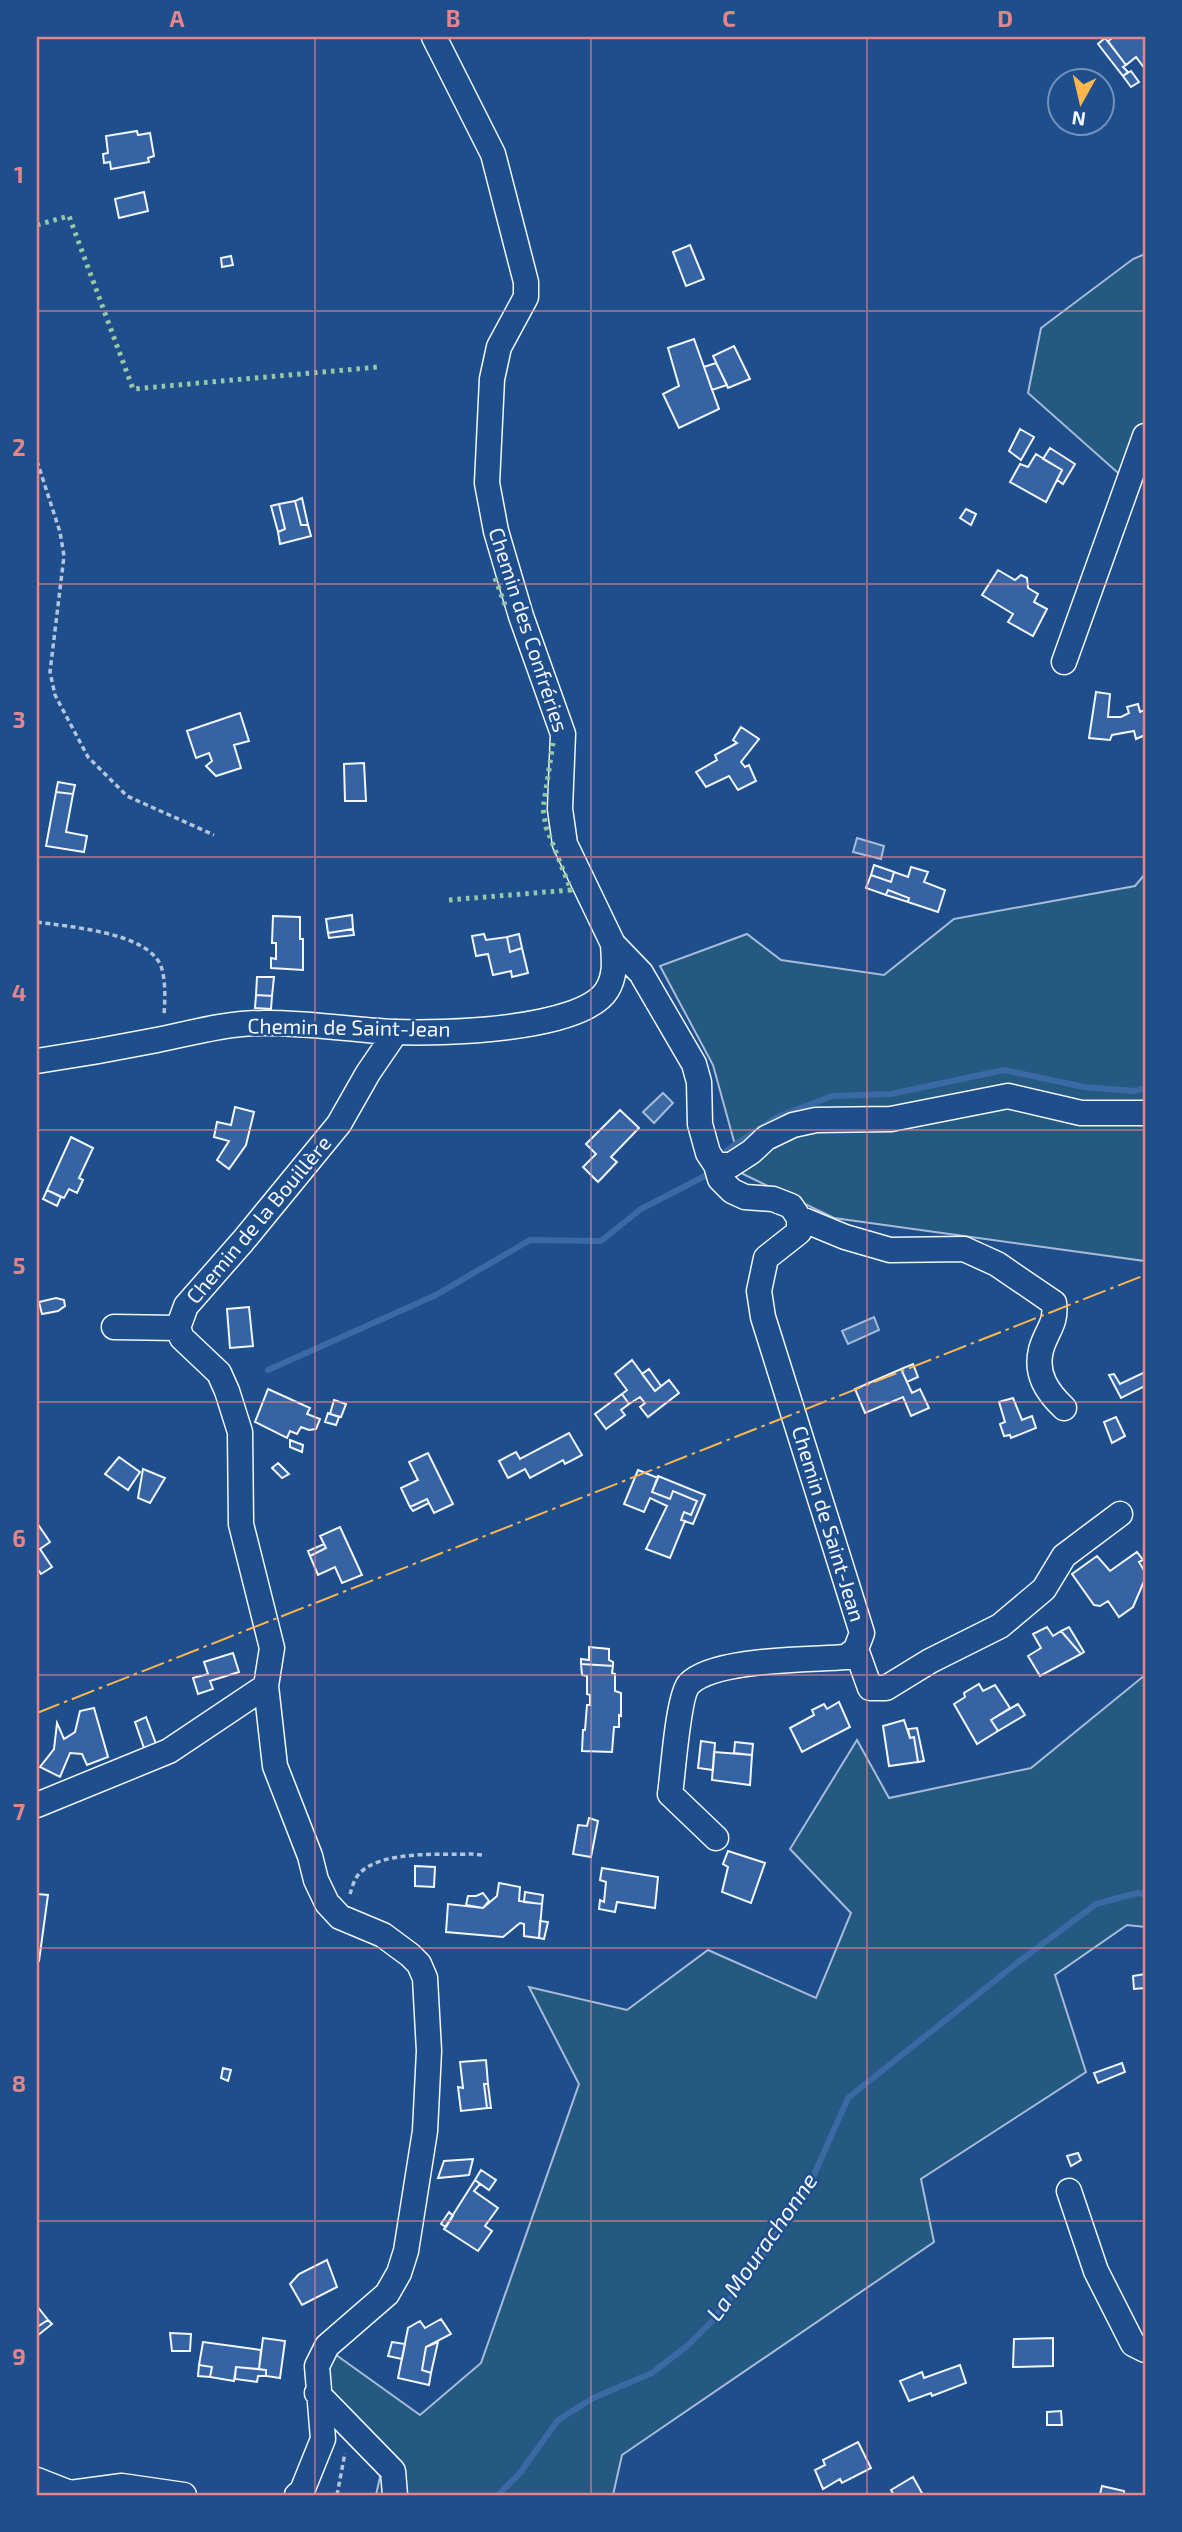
<svg xmlns="http://www.w3.org/2000/svg" width="1182" height="2532" font-family="'Exo 2',sans-serif">
<style>
.green{fill:#245a82;stroke:#a8bbd7;stroke-width:2}
.water{fill:#3b69a3;stroke:#a8bbd7;stroke-width:2}
.lines{fill:none;stroke-linecap:round;stroke-linejoin:round}
.stream{stroke:#3b69a3;stroke-width:6}
.building{fill:#3563a3;stroke:#f2f6ff;stroke-width:2}
.minor-casing{stroke:#f2f6ff;stroke-width:27}
.path{stroke:#b3c4dc;stroke-width:3.5;stroke-dasharray:5 3.5;stroke-linecap:butt}
.minor{stroke:#1f4e8c;stroke-width:24}
.hedge{stroke:#97c8a6;stroke-width:5;stroke-dasharray:3.5 5;stroke-linecap:butt}
.power{stroke:#ffb74d;stroke-width:2;stroke-dasharray:24 5 3.5 5;stroke-linecap:butt}
.grid{fill:none;stroke:#e38589;stroke-width:2;stroke-opacity:0.55}
.labels{text-anchor:middle;stroke-width:5;stroke-linejoin:round;paint-order:stroke}
.street-label{font-size:21px;fill:#f2f6ff;stroke:#1f4e8c}
.water-label{font-size:23px;font-style:italic;fill:#f2f6ff;stroke:#1f4e8c}
.neatline{fill:none;stroke:#e38589;stroke-width:2.5}
.grid-label{font-size:23px;text-anchor:middle;font-weight:bold;fill:#e38589}
</style>
<rect width="100%" height="100%" fill="#1f4e8c"/>
<path class="green" d="M1145,254V446L1126,480L1028,393L1041,328L1133,259Z
M1145,874V1261L834,1218L743,1174L713,1065L660,966L747,934L781,960L884,975L954,919L1135,886Z
M1145,1675V1927L1127,1925L1055,1975L1086,2072L921,2179L934,2242L622,2455L613,2495H376L386,2450L327,2389L332,2352L420,2415L481,2363L579,2084L529,1987L627,2010L708,1950L816,1998L851,1913L790,1849L857,1740L889,1798L1031,1768Z"/>
<path class="water" d="M857,838L884,846L881,859L853,852Z
M663,1093L673,1103L654,1123L643,1112Z
M874,1317L879,1330L848,1344L842,1331Z"/>
<g class="lines">
<path class="stream" d="M727,1150L777,1117L832,1096L891,1094L1004,1070L1084,1087L1135,1091L1145,1088
M268,1370L436,1295L530,1240L601,1241L641,1209L705,1176
M498,2495L520,2473L558,2420L593,2398L652,2373L687,2346L711,2322L753,2270L809,2186L848,2098L1017,1963L1096,1904L1137,1893L1145,1894"/>
</g>
<path class="building" d="M1114,37H1145V69L1136,57L1126,65L1108,41Z
M1105,38L1126,65L1123,67L1128,72L1123,76L1098,44Z
M1131,71L1139,82L1131,87L1123,76Z
M137,131L138,135L150,133L154,156L148,158L149,162L111,169L110,162L104,163L103,154L108,153L106,136Z
M144,192L148,211L119,218L115,199Z
M690,245L704,279L686,286L673,252Z
M231,256L233,265L222,267L221,258Z
M694,339L719,409L679,428L663,394L679,386L668,348Z
M734,346L750,379L728,388L713,356Z
M716,363L727,385L712,390L704,367Z
M1020,429L1034,437L1021,460L1009,451Z
M1050,448L1075,464L1063,484L1057,480L1062,470L1043,459Z
M1036,454L1062,470L1046,502L1010,482L1020,464L1028,467Z
M302,498L308,525H301L295,501Z
M295,501L301,525H308L311,536L280,544L278,532L285,529L279,504Z
M279,504L285,529L278,532L271,506Z
M966,509L976,514L971,525L960,518Z
M998,570L1015,580L1021,575L1027,578L1028,588L1038,594L1034,602L1047,609L1033,636L1008,622L1013,614L982,595Z
M1096,692L1110,694L1108,717H1121L1129,713L1127,707L1138,704L1140,712L1145,710V735L1136,739L1134,731L1112,735L1110,740L1089,738Z
M240,713L249,741L234,745L241,768L216,776L206,766L212,761L209,753L196,758L187,731Z
M741,727L759,739L741,762L745,767L749,765L756,781L738,790L729,776L706,787L696,772L717,760L715,755L737,743L733,740Z
M364,763L366,801H345L344,764Z
M58,782L75,785L73,794L56,792Z
M56,792L73,794L66,832L87,836L84,852L46,846Z
M874,865L894,872L891,882L871,875Z
M911,867L928,872L924,882L945,890L938,912L908,902L909,898L888,890L886,895L866,888L871,875L891,882L894,872L908,877Z
M888,890L909,898L908,902L886,895Z
M352,915L353,929L328,933L326,919Z
M273,916L300,917V939H303V970L271,968V958L276,959V943H272Z
M353,929L354,935L329,938L328,933Z
M484,934L486,940L507,937L510,952L522,948L528,973L512,977L511,971L493,975L488,954L476,956L472,936Z
M519,934L522,948L510,952L507,937Z
M257,977H274L272,996L256,995Z
M256,995L272,996L271,1009L255,1008Z
M235,1107L254,1112L246,1145L229,1169L217,1160L229,1141L214,1137L217,1122L231,1125Z
M620,1110L639,1128L611,1157L617,1162L598,1182L583,1167L596,1154L586,1144Z
M71,1137L93,1148L79,1178L83,1180L77,1193L69,1189L64,1198L47,1190Z
M47,1190L61,1197L57,1206L43,1199Z
M56,1298L64,1300L65,1306L58,1311L42,1314L39,1302Z
M249,1307L253,1346L230,1348L227,1309Z
M632,1360L655,1391L669,1380L679,1393L648,1417L640,1407L645,1403L640,1397L629,1404L622,1394L627,1390L615,1374Z
M913,1364L918,1377L907,1382L901,1369Z
M649,1369L661,1386L655,1391L642,1374Z
M901,1369L912,1393L920,1389L929,1408L911,1416L903,1397L865,1413L855,1389Z
M1145,1372V1386L1121,1398L1109,1375L1114,1374L1120,1384Z
M268,1389L310,1408L307,1414L320,1419L316,1429L309,1430L301,1427L297,1434L290,1431L287,1438L255,1422Z
M622,1394L629,1404L621,1410L625,1415L606,1429L595,1414Z
M1013,1398L1022,1420L1032,1416L1036,1428L1011,1438L1010,1435L1004,1436L1000,1424L1005,1422L999,1402Z
M334,1400L346,1404L341,1417L330,1414Z
M328,1413L339,1417L336,1425L325,1422Z
M1116,1417L1125,1436L1112,1443L1104,1422Z
M569,1433L582,1455L565,1464L563,1460L530,1478L525,1469L508,1478L499,1461L516,1452L520,1459Z
M290,1440L303,1445L302,1452L290,1447Z
M428,1453L453,1504L434,1513L427,1499L410,1507L401,1488L418,1480L409,1462Z
M119,1457L140,1472L128,1490L105,1474Z
M278,1463L289,1474L282,1478L272,1468Z
M143,1469L165,1478L150,1503L138,1498Z
M638,1470L658,1478L652,1492L670,1499L673,1491L697,1501L691,1515L684,1512L681,1520L685,1521L670,1558L646,1549L667,1506L650,1498L644,1512L624,1504Z
M658,1476L705,1495L693,1524L681,1520L684,1512L691,1515L697,1501L673,1491L670,1499L652,1492Z
M427,1499L429,1503L413,1511L410,1507Z
M37,1523L50,1542L40,1549L52,1567L41,1574L37,1568Z
M340,1527L362,1575L342,1583L335,1567L318,1575L310,1556L326,1548L320,1536Z
M324,1544L326,1548L310,1556L308,1551Z
M1137,1552L1143,1560L1139,1562L1145,1572V1579L1133,1607L1119,1617L1108,1601L1100,1606L1094,1605L1072,1574L1097,1556L1110,1571Z
M1047,1627L1053,1636L1061,1631L1081,1654L1040,1676L1028,1656L1041,1648L1033,1634Z
M1069,1627L1084,1652L1081,1654L1061,1631Z
M589,1647L609,1649V1660L613,1662V1666L581,1664V1659L589,1660Z
M233,1653L239,1672L210,1681L213,1689L198,1694L193,1678L208,1674L204,1662Z
M581,1664L613,1666L612,1673L615,1674V1691L621,1693V1716L619,1715V1727H614L612,1752L582,1751L583,1730H585L587,1705H590V1695L587,1694V1676L582,1675Z
M979,1684L983,1691L995,1685L1010,1708L991,1720L998,1731L977,1744L954,1704L965,1697L964,1693Z
M839,1702L850,1727L802,1752L790,1728L814,1715L812,1710L824,1704L827,1709Z
M1018,1704L1025,1715L998,1731L991,1720Z
M94,1708L108,1757L87,1765L82,1754L70,1753L60,1777L40,1767L54,1749L57,1723L64,1739L75,1732L80,1711Z
M146,1717L156,1744L144,1748L135,1722Z
M904,1720L910,1738L914,1737L918,1762L889,1766L883,1726Z
M917,1728L924,1761L918,1762L914,1737L910,1738L908,1729Z
M701,1741L715,1743L713,1770L698,1768Z
M735,1742L753,1744L752,1755L734,1753Z
M714,1752L752,1755L750,1785L712,1780Z
M589,1818L598,1821L591,1857L573,1854L578,1825L587,1826Z
M728,1851L765,1863L751,1903L722,1892L728,1867L723,1864Z
M415,1866L435,1867L434,1887L415,1886Z
M602,1868L658,1877L655,1908L617,1902L615,1912L599,1909L600,1900L604,1902L606,1882L600,1880Z
M499,1883L520,1887L519,1901L542,1904L539,1938L524,1936V1924L520,1923L503,1937L446,1932L448,1904L483,1908L497,1896Z
M525,1892L543,1895L542,1904L524,1902Z
M483,1893L489,1901L483,1908L466,1905L468,1896H476Z
M37,1894L48,1895L39,1961H37Z
M540,1921L548,1922L544,1939L539,1938Z
M1145,1974V1988L1134,1989L1133,1976Z
M486,2060L488,2084H484L487,2108L461,2111L458,2087L463,2088L460,2062Z
M1122,2063L1125,2072L1098,2083L1094,2073Z
M223,2068L231,2070L228,2081L221,2078Z
M484,2084H488L491,2108H487Z
M1078,2153L1081,2160L1071,2166L1067,2156Z
M473,2159L469,2175L438,2178L444,2161Z
M481,2170L496,2180L489,2190L475,2180Z
M475,2180L480,2184L474,2191L498,2208L485,2226L492,2231L478,2251L444,2229Z
M449,2212L453,2216L446,2227L441,2224Z
M327,2260L337,2287L302,2305L290,2284L299,2274Z
M37,2306L48,2320L37,2327Z
M441,2319L451,2334L426,2347L422,2370L431,2373L429,2385L398,2378L408,2328L420,2321L425,2328Z
M48,2320L52,2324L37,2336V2327Z
M170,2333L191,2334L190,2351H172Z
M263,2338L285,2341L280,2378L266,2376V2370L259,2369Z
M1053,2338V2366L1013,2367L1014,2339Z
M203,2342L261,2350L259,2369L236,2367L234,2381L210,2377L212,2367L199,2365Z
M392,2342L405,2344L402,2359L388,2356Z
M438,2342L431,2373L422,2370L426,2347Z
M199,2365L212,2367L210,2377L198,2376Z
M960,2365L966,2383L932,2396L931,2393L909,2401L900,2381L922,2372L924,2378Z
M236,2367L266,2370V2376H258L257,2382L235,2379Z
M1061,2411L1062,2425H1047V2412Z
M858,2442L871,2468L842,2483L840,2479L823,2489L815,2470L825,2465L823,2460Z
M913,2477L923,2495H894L891,2490Z
M1102,2486L1124,2491V2495L1100,2494Z"/>
<g class="lines">
<defs>
<path id="minor" d="M434,37L493,154L526,282V297L499,347L492,379L487,483L496,531L521,616L563,734L560,809L565,844L613,944L641,973L694,1064L699,1082L700,1124L708,1153L716,1165L720,1179L732,1191L745,1197L773,1199L791,1206L799,1218V1232L766,1258L759,1291L763,1317L862,1633L856,1649L846,1657C810,1660 714,1658 689,1684C678,1696 673,1774 670,1794L716,1838
M1064,662L1145,436
M37,1061C77,1055 117,1048 157,1040C191,1033 227,1023 262,1023C305,1022 350,1030 394,1032C439,1034 582,1031 607,990C616,975 614,961 613,944
M716,1165H731L751,1152L766,1138L793,1125L816,1120L891,1119L1008,1096L1081,1113H1145
M799,1218L845,1237L890,1250L964,1249L997,1264L1054,1303C1057,1324 1046,1331 1041,1350C1035,1374 1047,1392 1064,1408
M114,1327L178,1328
M856,1649L870,1688H886L930,1661L1000,1626L1044,1589L1064,1556L1120,1514
M37,1805L169,1751L266,1686
M1069,2191L1096,2271L1133,2344L1145,2350
M317,2393L393,2471L395,2495
M37,2480L70,2493L122,2486L184,2495
M297,2495L302,2491L323,2439L317,2366L327,2346L387,2294L399,2273L406,2251L425,2131L429,2051L425,1978L419,1964L410,1955L383,1935L340,1917L327,1903L316,1880L310,1856L275,1766L266,1686L272,1648L241,1524L240,1432L227,1391L219,1373L182,1338L178,1328L186,1306L243,1241L339,1124L368,1073L396,1032"/>
</defs>
<use href="#minor" class="minor-casing"/>
<path class="path" d="M37,461L60,532L64,556L50,672L55,695L88,757L127,796L214,835
M37,922C69,927 147,932 161,966C166,981 165,1000 164,1015
M350,1894C352,1888 354,1879 359,1874C380,1850 442,1855 472,1854L482,1855
M337,2495L345,2453"/>
<use href="#minor" class="minor"/>
<path class="hedge" d="M37,225L69,216L133,389L378,367
M495,578L505,605
M449,900L571,890L546,827L543,809L553,743"/>
<path class="power" d="M37,1713L1145,1275"/>
</g>
<path class="grid" d="M315,37V2495M591,37V2495M867,37V2495M37,311H1145M37,584H1145M37,857H1145M37,1130H1145M37,1402H1145M37,1675H1145M37,1948H1145M37,2221H1145"/>
<g class="labels">
<g class="street-label">
<text transform="translate(528 630) rotate(72)" y="7">Chemin des Confréries</text>
<text transform="translate(349 1028) rotate(1)" y="7">Chemin de Saint-Jean</text>
<text transform="translate(259 1220) rotate(-50)" y="7">Chemin de la Bouillère</text>
<text transform="translate(828 1524) rotate(73)" y="7">Chemin de Saint-Jean</text>
</g>
<g class="water-label">
<text transform="translate(762 2247) rotate(-55)" y="8">La Mourachonne</text>
</g>
</g>
<rect width="1182" height="2532" fill="none" stroke="#1f4e8c" stroke-width="77"/>
<g transform="translate(1081 102) rotate(188)"><circle r="33" fill="#1f4e8c" stroke="#7391ba" stroke-width="2"/>
<path d="M0-5L12 26L0 18L-12 26Z" fill="#ffb74d"/>
<text y="-10" font-size="19" font-weight="bold" text-anchor="middle" fill="#f2f6ff">N</text>
</g>
<rect x="38" y="38" width="1106" height="2456" class="neatline"/>
<g class="grid-label">
<text x="177" y="27">A</text>
<text x="453" y="27">B</text>
<text x="729" y="27">C</text>
<text x="1005" y="27">D</text>
<text x="19" y="183">1</text>
<text x="19" y="456">2</text>
<text x="19" y="728">3</text>
<text x="19" y="1001">4</text>
<text x="19" y="1274">5</text>
<text x="19" y="1547">6</text>
<text x="19" y="1820">7</text>
<text x="19" y="2092">8</text>
<text x="19" y="2365">9</text>
</g>
</svg>
